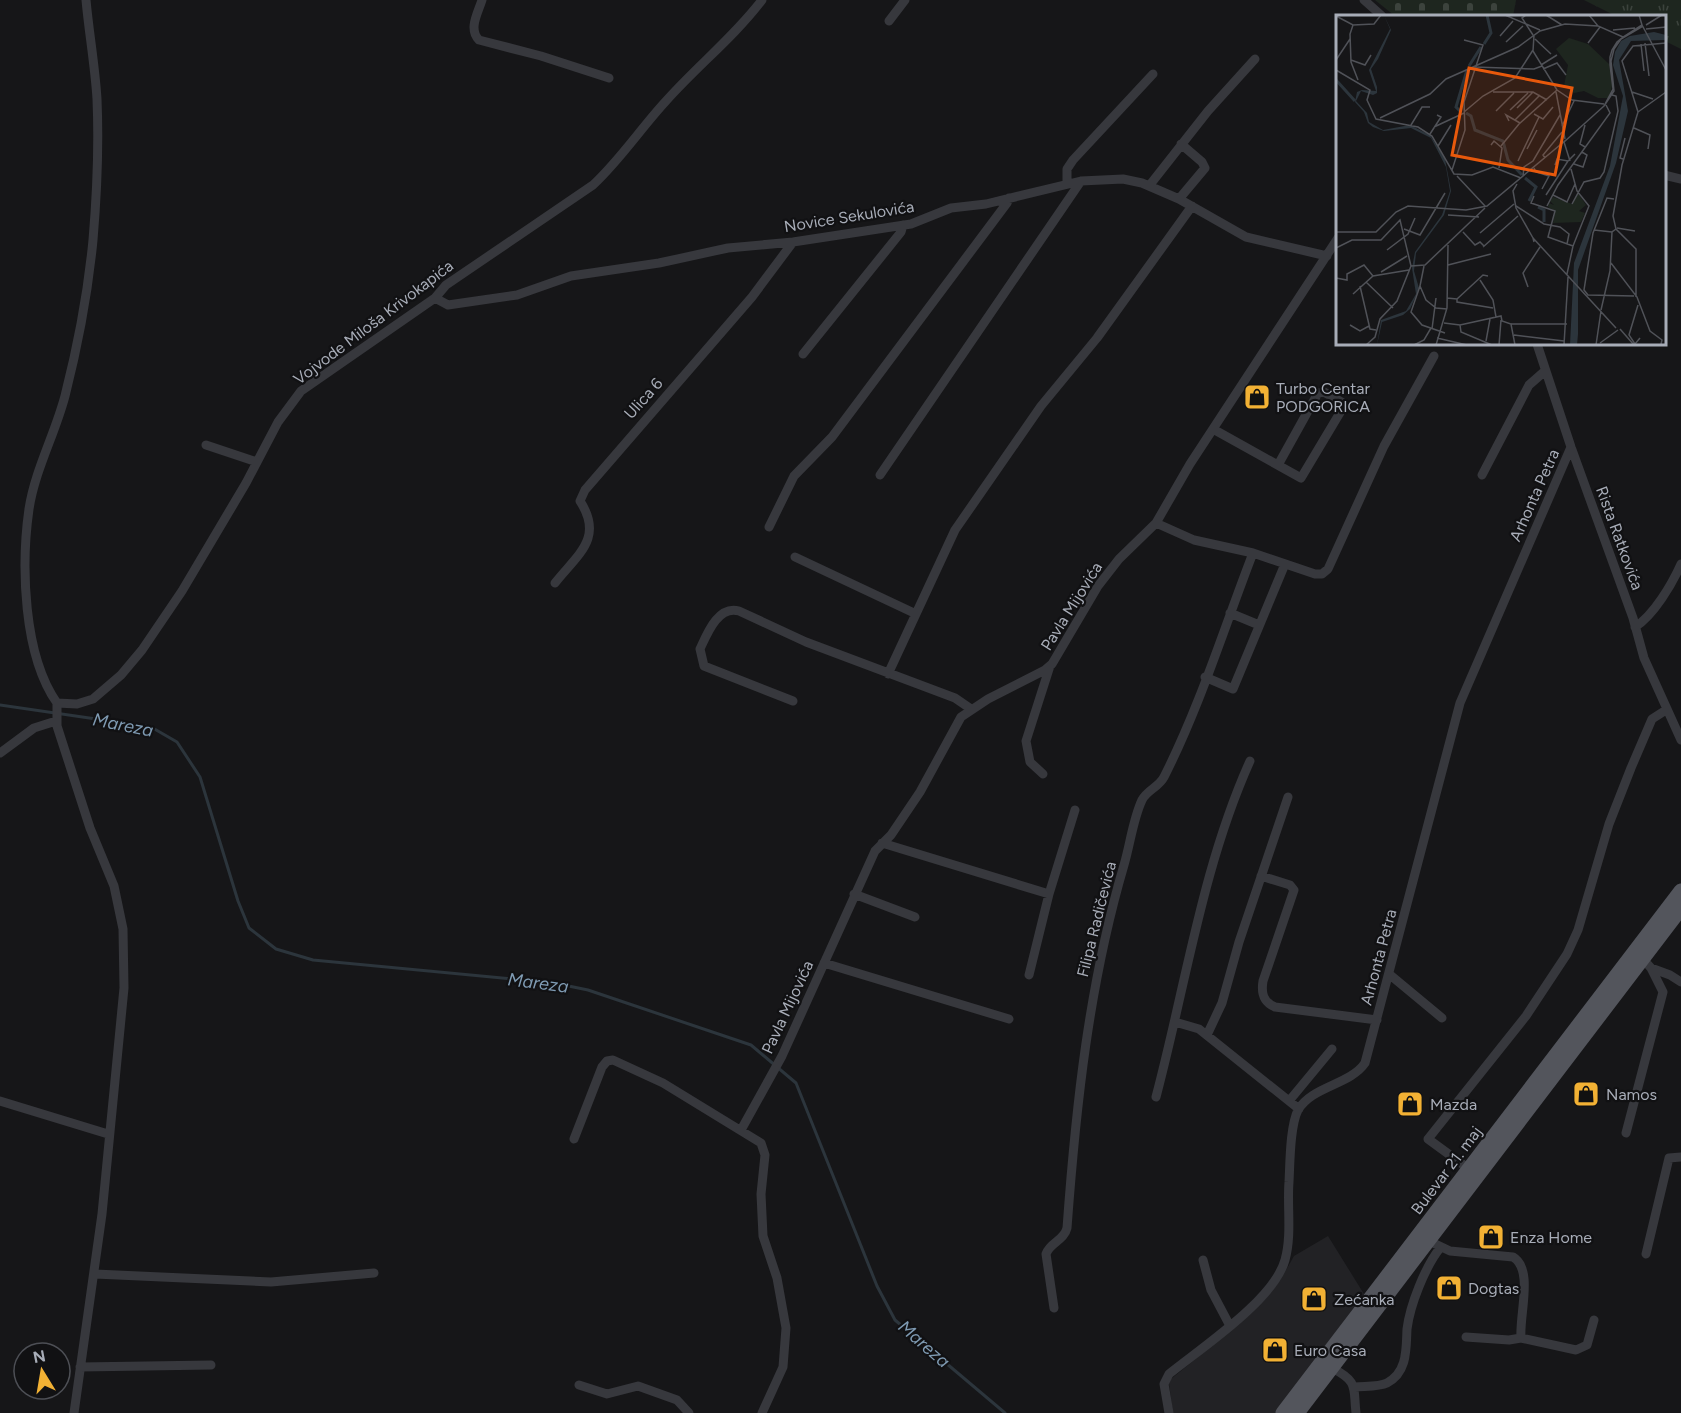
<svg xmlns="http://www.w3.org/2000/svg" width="1681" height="1413" font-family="Figtree,sans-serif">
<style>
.built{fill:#222225}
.grass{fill:url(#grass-tufts)}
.cemetery{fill:url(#cemetery-stones)}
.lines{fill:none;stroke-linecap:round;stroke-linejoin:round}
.stream{stroke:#2c353c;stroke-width:3}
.street{stroke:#37383d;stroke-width:9}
.primary{stroke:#53555c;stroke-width:15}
.labels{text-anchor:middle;stroke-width:4.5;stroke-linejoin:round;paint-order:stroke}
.street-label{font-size:16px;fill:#a8adb8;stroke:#111113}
.poi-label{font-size:16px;fill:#a8adb8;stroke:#111113;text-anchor:start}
.water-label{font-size:18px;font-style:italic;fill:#7f9bb3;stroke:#111113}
.inset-river{fill:none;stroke:#2c353c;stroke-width:3}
.inset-road{fill:none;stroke:#505258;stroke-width:1.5}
.view{fill:#e8590c;fill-opacity:0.15;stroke:#e8590c;stroke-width:3}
.inset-edge{fill:none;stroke:#a8adb8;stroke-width:3}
</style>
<defs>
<pattern id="grass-tufts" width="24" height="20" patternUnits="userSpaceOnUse" patternTransform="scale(1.5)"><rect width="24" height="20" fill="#1e261f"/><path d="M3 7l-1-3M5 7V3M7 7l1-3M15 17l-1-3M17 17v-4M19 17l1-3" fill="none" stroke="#3c433d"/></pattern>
<pattern id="cemetery-stones" width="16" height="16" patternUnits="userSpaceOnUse" patternTransform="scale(1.5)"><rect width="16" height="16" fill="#1e261f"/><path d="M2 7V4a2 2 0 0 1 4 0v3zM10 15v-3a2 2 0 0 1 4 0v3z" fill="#3c433d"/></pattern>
</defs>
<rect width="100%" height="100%" fill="#161618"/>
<path class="built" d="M1328,1236L1364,1294L1276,1413H1173L1169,1384L1171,1379L1252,1313L1281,1279L1294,1256Z"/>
<path class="grass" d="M1584,0H1681V49L1665,41L1664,16H1616Z"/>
<path class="cemetery" d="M1375,0H1516L1513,16H1395Z"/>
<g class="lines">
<path class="stream" d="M0,705L151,727L177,742L200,777L238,901L249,928L276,949L313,960L554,983L588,990L751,1045L796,1083L877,1286L895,1320L1005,1413"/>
<path class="street" d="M482,0C478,13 468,29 479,40L541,56L609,78
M1364,0L1382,16
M889,21L905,0
M1664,175L1681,179
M1067,183V169L1073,160L1153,74
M1149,186L1208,111L1255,59
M1179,199L1205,168L1202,162L1181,144
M435,298L448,305L517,295L571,276L659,263L728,248L793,242L911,224L951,208L986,204L1081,181L1123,179L1142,183L1179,199L1246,237L1327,256
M1537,344L1571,447L1633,618L1644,658L1681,740
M803,354L901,232L903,225
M1213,429L1301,478L1344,406L1343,403L1324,392L1318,393L1278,465
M206,445L257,462
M880,475L1081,181
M1482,475L1529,385L1545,371
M1156,523L1194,540L1253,553L1315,574H1322L1328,569L1384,446L1434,356
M769,527L794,476L832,437L1007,203L1009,198
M795,557L914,613
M555,583C578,554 604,538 580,501L585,490L752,297L793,242
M1230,613L1259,625
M1635,627C1654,615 1672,584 1681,564
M888,674L955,530L1041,406L1097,338L1192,206
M1205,677L1233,689L1285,564
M793,701L704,666L700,649C707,634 718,605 739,611L806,642L955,698L971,709
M57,703L77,704L93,699L121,675L142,650L182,591L246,483L278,422L301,391L435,298L446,285L593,185C620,160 641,128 666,101C697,66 734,37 762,0
M57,703V726L90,828L114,886L123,929L124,988L102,1214L74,1413
M57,703C23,655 21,565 29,509C35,470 55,434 65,396C78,345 88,292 93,240C97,193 99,146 97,99C95,66 89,33 86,0
M0,753L34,728L56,721
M1043,774L1030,762L1026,741L1050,666
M882,843L1049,894
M1261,876L1290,885L1294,890L1263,981C1261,993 1263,1002 1275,1007L1377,1020
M854,894L915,917
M824,963L1009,1019
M1651,968L1670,975L1681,982
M1389,974L1442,1018
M1029,975L1049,894L1075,810
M1175,1022L1199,1029L1299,1109
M1207,1035L1222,1003L1239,942L1288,797
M1156,1097C1186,984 1202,868 1250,761
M0,1101L108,1134
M1289,1101L1332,1049
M741,1130L782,1056L875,851L891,835L920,792L961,717L988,699L1045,670L1052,664L1098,586L1119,559L1156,523L1190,464L1338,238
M1626,1133L1663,992L1651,968L1643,959
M574,1139L602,1067L607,1061L613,1060L663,1083L761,1143L765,1155L761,1194L763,1236L777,1278L786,1328L783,1367L762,1413
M1469,1169L1428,1139L1526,1016L1567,954L1578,930L1609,824L1631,768L1652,719L1666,710
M1429,1241L1450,1251L1513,1257C1534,1269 1519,1315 1521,1338L1576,1350L1587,1345L1594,1320
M1646,1254L1669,1158L1681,1157
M1203,1260L1211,1290L1230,1326
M95,1274L271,1282L374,1273
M1054,1308L1046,1254C1050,1242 1064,1241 1067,1228C1076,1105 1089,984 1124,865C1130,845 1133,819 1142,800C1147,790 1159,787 1164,777C1200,706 1224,628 1253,553
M1466,1337L1509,1340L1521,1338
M80,1367L211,1365
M1332,1368C1359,1382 1353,1387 1356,1413
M579,1385L607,1394L638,1386L677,1400L689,1413
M1355,1387C1365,1386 1379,1387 1387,1383C1408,1372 1406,1348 1407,1329C1410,1305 1425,1267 1440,1248
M1169,1413L1164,1384L1169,1374C1201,1348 1274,1300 1285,1260C1292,1235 1287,1207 1289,1182C1290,1163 1290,1126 1298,1110C1312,1086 1350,1085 1365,1063L1460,703L1571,447"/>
<path class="primary" d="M1283,1413L1681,891
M1297,1413L1681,908"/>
</g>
<defs>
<symbol id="shop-square" viewBox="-11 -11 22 22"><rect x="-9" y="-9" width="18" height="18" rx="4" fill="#f2b134" stroke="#111113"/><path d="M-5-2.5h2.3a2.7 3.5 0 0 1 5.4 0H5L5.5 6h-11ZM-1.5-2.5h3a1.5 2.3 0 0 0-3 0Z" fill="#111"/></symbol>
</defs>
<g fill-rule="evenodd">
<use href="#shop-square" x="1242" y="382" width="30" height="30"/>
<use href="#shop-square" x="1571" y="1079" width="30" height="30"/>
<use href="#shop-square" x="1395" y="1089" width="30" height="30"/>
<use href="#shop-square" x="1476" y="1222" width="30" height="30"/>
<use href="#shop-square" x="1434" y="1273" width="30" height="30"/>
<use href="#shop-square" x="1299" y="1284" width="30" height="30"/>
<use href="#shop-square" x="1260" y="1335" width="30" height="30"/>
</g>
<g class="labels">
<g class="street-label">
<text transform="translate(849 216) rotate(-9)" y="6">Novice Sekulovića</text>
<text transform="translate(373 322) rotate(-37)" y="6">Vojvode Miloša Krivokapića</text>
<text transform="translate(643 398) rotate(-48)" y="6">Ulica 6</text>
<text transform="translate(1534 495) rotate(-66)" y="6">Arhonta Petra</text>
<text transform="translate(1620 538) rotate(70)" y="6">Rista Ratkovića</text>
<text transform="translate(1071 606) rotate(-58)" y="6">Pavla Mijovića</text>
<text transform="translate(1096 919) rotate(-76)" y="6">Filipa Radičevića</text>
<text transform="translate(1378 957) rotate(-75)" y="6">Arhonta Petra</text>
<text transform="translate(787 1007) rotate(-65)" y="6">Pavla Mijovića</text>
<text transform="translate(1446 1170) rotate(-53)" y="6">Bulevar 21. maj</text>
</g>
<g class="poi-label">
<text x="1276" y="394">Turbo Centar<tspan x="1276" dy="18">PODGORICA</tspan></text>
<text x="1606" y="1100">Namos</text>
<text x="1430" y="1110">Mazda</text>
<text x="1510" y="1243">Enza Home</text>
<text x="1468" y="1294">Dogtas</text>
<text x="1334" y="1305">Zećanka</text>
<text x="1294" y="1356">Euro Casa</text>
</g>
<g class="water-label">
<text transform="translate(123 725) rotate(11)" y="6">Mareza</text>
<text transform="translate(538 983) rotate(7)" y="6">Mareza</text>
<text transform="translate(924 1344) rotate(41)" y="6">Mareza</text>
</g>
</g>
<g transform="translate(1336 15)">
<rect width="330" height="330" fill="#161618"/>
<path d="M233,23L252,29L273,49L276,71L273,83H262L248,76L238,78L228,71L232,50L220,34ZM242,178L250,190L243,196L249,198L245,207L217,208L219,196L212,192L213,188L218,190L214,186L217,182L236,189Z" fill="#1e261f"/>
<path d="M48,0L55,15L42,44L35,54L41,72V78L37,80L25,76L20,86L31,98L33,107L47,115L74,110L94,120L109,144L115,176L108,200L80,238L78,256L83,273L80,281L74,294L67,300L46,307L41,330L45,305L70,296L80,279L76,253L79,237L106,200L114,176L110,152L95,123L75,113L48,116L37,112L32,108L28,97L19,87L21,77L26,75L40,76L33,55L54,14ZM318,17L330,20V25L295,26L283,45L292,96L280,148L242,255V319L241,330H234L238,248L274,151L287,81L277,50L279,37L285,26L294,21Z" fill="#2c353c"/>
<path class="inset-river" d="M148,29L155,18L151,0M133,51L145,32M0,65L19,86M125,97L120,92L131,55M130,98L135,101L139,115L167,126L172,145L186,160M189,163L200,172L193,186M202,192L208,195V207"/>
<path class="inset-road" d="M169,0L204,15M190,0L186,3L197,20M210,0L226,10M253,0L262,11L287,22M303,0L306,10L287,22L281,27L276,35L274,42V50L277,74L268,91L278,76L275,46L278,34L285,24L307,11M0,1L17,10L38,9L45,0M17,10L14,19L15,47L22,65M306,10L330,55M310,10L326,0M310,14L330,12M277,15L299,13M198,20L197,36L221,75L236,85L268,89M164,21L177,6M199,24L215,39M170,27L187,11M252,28L264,12M309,28L313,61M305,29L308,56M0,45L14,24M15,45L29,50L35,40M205,50L221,40M138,52L198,54L206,51M207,54L221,48L230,60M0,55L34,75L31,85L40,104L82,112L96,121L118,159L136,160L157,152L185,163M157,77H197L211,85M220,77L229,124M296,77L317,84M181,93L197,77M174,95L192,78M160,96L178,78M128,97L147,81L179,63L197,35M302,97L286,46L297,31L330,28M302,97L330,77M198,99L207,104L217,92M44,103L94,79L110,64L182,32L204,16L229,9L262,11M179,105L204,80M173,106L170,100L184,108M75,110L86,92H94M249,110L244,129L249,132M226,111L238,86M98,112L128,98M298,113L314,120L312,134M94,119L105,102L101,100M228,127L234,146M228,127L268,91M155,130L158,126L166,133L163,153M102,131L115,110M165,131L183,109L221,75M191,134L201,115M209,143L207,140L226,117M287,144L284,143L289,123M182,146L203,102M238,149L247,152L251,140L246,137M219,150L221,144L232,146L239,139M198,153L200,157L213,161L206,174M235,154L241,176L253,191L237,231M116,155L129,115L128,87L147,30L128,25M121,161L149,191M187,161L188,152L197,146L224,100M181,169L177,176L180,193L197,223M210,180L232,146M217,180L231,187L239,169M198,181L195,188L219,196L212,222L237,231L231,259M278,184L271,183L257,218L248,275L252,280L298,281M236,189L248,167L264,163L268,157L282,96L280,81L276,80M180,191L208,209L224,212L233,219L231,229M211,191L222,170L274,98L270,90M112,200L143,202M281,213L299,216M68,214L84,220L109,178M258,215L276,217M0,217H40L60,197L72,191L130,195L151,191L230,125M127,217L139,230L144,227L148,231M144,218L178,189M198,227L197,223L280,313M147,232L182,201M0,233L16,225H45L64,205L75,251M51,235L72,219L79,203M275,248L301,282L314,316L326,325L325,329M112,250L155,239M88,251L84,271L90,285L100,293L111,294M45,257L71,241M0,263L11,265V259L28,250L37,261M144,265L157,285L160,302M30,267L57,293M24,271L34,314L40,315M84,271L75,297L86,310L109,318M192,272L187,258L204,232M17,279L37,261L73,255M300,282V234L280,214L277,201L286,150L302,97M111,283L121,284L147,260L152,261M121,284V287L157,293M302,290L293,320L299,329L304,323M265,295L274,256L276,217L280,214M108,308L124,310L165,301L166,306L175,309L179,330M175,309H231M14,310L24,316L33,311M124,310L125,317L156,330M96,314L100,283M284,314L298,330M178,320L228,326M101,323L131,330M150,326L154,304M264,328L282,315M30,330L39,322L44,304L61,286L75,251L89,250L149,193M78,330L88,325L95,313M100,330L111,293L112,230M163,330L165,305M228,330L232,262M260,330L265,296"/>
<path class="view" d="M133,53L236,73L219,160L116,140Z"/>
<rect width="330" height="330" class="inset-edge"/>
</g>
<g transform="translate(42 1371) rotate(349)"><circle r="28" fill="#111113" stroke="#4d4f55" stroke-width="1.5"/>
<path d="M0-4.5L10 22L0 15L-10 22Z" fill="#f2b134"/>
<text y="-9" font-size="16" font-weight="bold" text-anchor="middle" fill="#a8adb8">N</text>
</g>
</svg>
